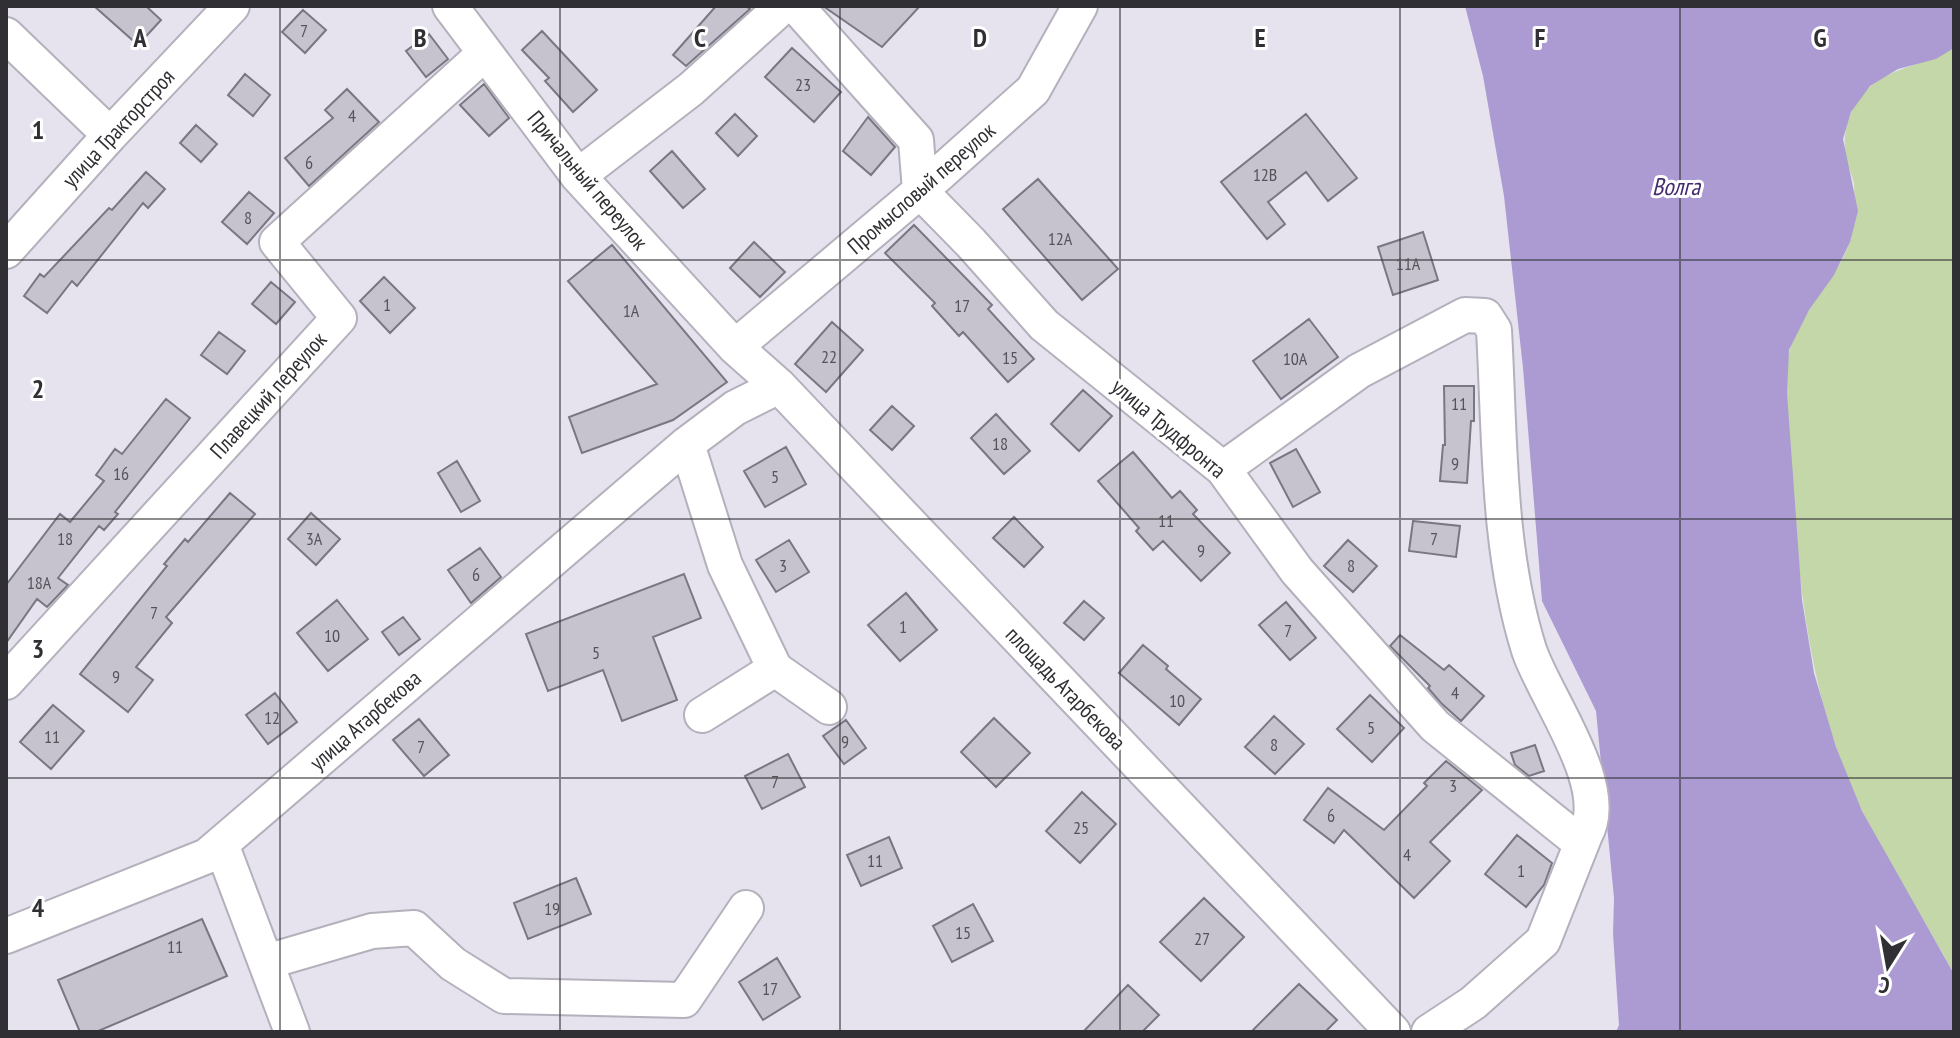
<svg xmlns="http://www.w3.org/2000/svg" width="1960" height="1038" font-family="'PT Sans Narrow',sans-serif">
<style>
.green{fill:#c3d7a8}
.water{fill:#ac9bd3}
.building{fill:#c6c3cf;stroke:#797781;stroke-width:2}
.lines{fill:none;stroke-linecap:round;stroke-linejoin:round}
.minor-casing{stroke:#b4b0bc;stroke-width:38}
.minor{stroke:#fff;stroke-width:34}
.grid{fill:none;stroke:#302f33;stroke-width:2;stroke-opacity:0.55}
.labels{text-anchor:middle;stroke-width:6;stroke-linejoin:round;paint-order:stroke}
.number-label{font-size:18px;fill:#56545a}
.street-label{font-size:22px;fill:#302f33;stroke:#fff}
.water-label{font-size:24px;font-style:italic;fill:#442a6e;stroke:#fff}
.grid-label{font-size:26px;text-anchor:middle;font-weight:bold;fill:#302f33;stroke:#fff;stroke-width:6;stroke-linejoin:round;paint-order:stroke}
</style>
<rect width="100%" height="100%" fill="#e6e3ef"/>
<path class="green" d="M1954,48V974C1925,919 1889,867 1862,811C1811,702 1799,594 1792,476C1790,444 1781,378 1790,349C1801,310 1835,282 1849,244C1853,233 1855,196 1854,184C1853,176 1848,168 1847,161C1840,134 1850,103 1872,85C1896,66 1928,64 1954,48Z"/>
<path class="water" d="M1465,6H1954V48L1936,59L1898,69L1870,86L1851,112L1843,139L1858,211L1850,242L1834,275L1809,310L1789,350L1787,393L1802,600L1814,673L1836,747L1862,811L1954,974V1032H1616L1619,1025L1613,934L1614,898L1596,711L1542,601L1523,368L1504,196L1483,76Z"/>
<path class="building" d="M94,6H146L161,20L138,45Z
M716,6H746L750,9L686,66L673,55Z
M823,6H920L882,47Z
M303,10L326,30L305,53L282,32Z
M542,31L597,90L573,112L545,81L549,78L522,50Z
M429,34L448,59L426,77L406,51Z
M792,48L841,92L814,122L765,77Z
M245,74L270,95L253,116L228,95Z
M484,84L509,118L489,136L460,105Z
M347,89L379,122L309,186L285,158L333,118L325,110Z
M735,114L757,136L738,156L716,133Z
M1306,114L1357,178L1328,201L1306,172L1268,202L1285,224L1267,239L1221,182Z
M868,117L895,147L871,175L843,151Z
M196,125L217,144L201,162L180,143Z
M672,151L705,189L683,208L650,171Z
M146,172L165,189L148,208L143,203L77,286L72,281L47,313L24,296L40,274L44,277L109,208L112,210Z
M1038,179L1118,269L1082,300L1003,209Z
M249,192L274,213L247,244L222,222Z
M914,225L992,305L988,309L1034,359L1008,382L963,332L959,336L932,306L935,303L885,253Z
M1423,232L1438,280L1393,295L1378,247Z
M754,242L785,272L760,297L730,268Z
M612,245L727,382L673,420L582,453L569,417L657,384L568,281Z
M384,277L415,308L390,333L360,301Z
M271,282L295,302L276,324L252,304Z
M1309,319L1338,357L1281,399L1253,361Z
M832,322L863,350L826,392L795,364Z
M219,332L245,351L227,374L201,355Z
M1444,386H1474V421H1471L1467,483L1440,481L1443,445H1445Z
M1083,390L1112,416L1079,451L1051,424Z
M166,399L190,418L115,512L118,514L104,530L99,526L58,578L68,585L47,607L37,599L6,643V585L60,514L70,522L104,481L96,475L115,449L122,454Z
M892,406L914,426L892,450L870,430Z
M996,414L1030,451L1004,474L971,438Z
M786,447L806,484L765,507L744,471Z
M1296,449L1320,492L1293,507L1270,463Z
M1133,452L1172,498L1180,491L1197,510L1193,514L1230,553L1201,581L1163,541L1153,550L1136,531L1139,528L1098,481Z
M457,461L480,501L461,512L438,473Z
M230,493L255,514L166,617L172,623L136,667L153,680L128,712L80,674L167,566L164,564L185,539L188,542Z
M311,513L340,539L316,565L288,539Z
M1014,517L1043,547L1024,567L993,538Z
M1413,521L1460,526L1456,557L1409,551Z
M789,540L809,572L776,592L756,560Z
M1348,540L1377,566L1353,592L1324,566Z
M480,548L501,577L471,603L448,570Z
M684,574L701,618L653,637L677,700L622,721L603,670L548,691L526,634Z
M906,593L937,630L900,661L868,625Z
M337,600L368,639L328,671L297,633Z
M1084,601L1104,618L1084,640L1064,623Z
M1286,602L1316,638L1290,660L1259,625Z
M403,617L420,639L399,655L382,632Z
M1400,635L1444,670L1449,665L1484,696L1461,721L1441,703L1428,688L1430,686L1390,646Z
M1143,645L1168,666L1166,669L1201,699L1179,725L1119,673Z
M275,693L297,722L268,744L246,715Z
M1370,695L1404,728L1372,762L1337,729Z
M53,705L84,731L51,769L20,742Z
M1274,716L1304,744L1275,774L1245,747Z
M994,718L1030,753L996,787L961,752Z
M419,719L449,755L424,776L393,740Z
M846,720L866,748L844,764L823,736Z
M1535,745L1544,771L1529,776L1515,765L1511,753Z
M788,754L805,787L762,809L745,776Z
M1446,761L1482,790L1430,842L1450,861L1414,898L1344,830L1334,843L1304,820L1328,788L1384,830L1427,786L1424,783Z
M1082,792L1116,824L1080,863L1046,831Z
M1517,835L1552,863L1544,885L1526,907L1485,874Z
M889,837L902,868L861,886L847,855Z
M576,878L591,914L528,939L514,903Z
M1204,898L1244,937L1201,981L1160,942Z
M973,904L993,941L952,962L933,926Z
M202,919L227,976L96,1032H80L58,980Z
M777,958L800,997L763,1020L739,982Z
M1299,984L1337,1020L1325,1032H1251Z
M1128,985L1159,1015L1142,1032H1083Z"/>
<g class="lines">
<defs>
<path id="minor" d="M450,6L578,176L735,347L779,386L1393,1032
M796,6L916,140L920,191L971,243L1044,325L1223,469L1297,571L1435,726L1572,836L1585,835C1613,787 1545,698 1529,650C1497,548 1500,436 1494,330L1485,316L1465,315L1359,371L1223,469
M6,35L110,135
M578,176L691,89L783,6
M6,251L110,135L232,6
M735,347L920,191L1033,90L1080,6
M687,444L725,565L775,669L829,707
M6,682L339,318L277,242L485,53
M702,715L775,669
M221,844L292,1032
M6,936L207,856L687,444L735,408L779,386
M266,962L372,931L414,928L453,964L504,996L684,1000L746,908
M1429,1032L1473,1003L1543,941L1585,835"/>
</defs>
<use href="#minor" class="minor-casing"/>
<use href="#minor" class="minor"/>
</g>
<path class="grid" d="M280,6V1032M560,6V1032M840,6V1032M1120,6V1032M1400,6V1032M1680,6V1032M6,260H1954M6,519H1954M6,778H1954"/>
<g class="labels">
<g class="number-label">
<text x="304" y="37">7</text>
<text x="803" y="91">23</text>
<text x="352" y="122">4</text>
<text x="309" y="169">6</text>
<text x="1265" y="181">12В</text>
<text x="248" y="224">8</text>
<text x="1060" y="245">12А</text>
<text x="1408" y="270">11А</text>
<text x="387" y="311">1</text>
<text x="962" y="312">17</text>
<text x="631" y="317">1А</text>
<text x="829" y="363">22</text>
<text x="1010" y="364">15</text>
<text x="1295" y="365">10А</text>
<text x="1459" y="410">11</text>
<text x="1000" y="450">18</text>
<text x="1455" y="470">9</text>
<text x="121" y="480">16</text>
<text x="775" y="483">5</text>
<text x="1166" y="527">11</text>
<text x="65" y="545">18</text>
<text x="314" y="545">3А</text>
<text x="1434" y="545">7</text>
<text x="1201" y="557">9</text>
<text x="783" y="572">3</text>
<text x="1351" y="572">8</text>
<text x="476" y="581">6</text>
<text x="39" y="589">18А</text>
<text x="154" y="619">7</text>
<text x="903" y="633">1</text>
<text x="1288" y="637">7</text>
<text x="332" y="642">10</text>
<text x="596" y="659">5</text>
<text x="116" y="683">9</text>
<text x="1455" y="699">4</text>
<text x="1177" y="707">10</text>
<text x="272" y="724">12</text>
<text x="1371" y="734">5</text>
<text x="52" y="743">11</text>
<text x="845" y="748">9</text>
<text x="1274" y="751">8</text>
<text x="421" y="753">7</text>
<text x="775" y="788">7</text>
<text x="1453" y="792">3</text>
<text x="1331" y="822">6</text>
<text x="1081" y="834">25</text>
<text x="1407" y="861">4</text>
<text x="875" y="867">11</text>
<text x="1521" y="877">1</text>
<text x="552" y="915">19</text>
<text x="963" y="939">15</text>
<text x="1202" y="945">27</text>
<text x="175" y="953">11</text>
<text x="770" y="995">17</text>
</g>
<g class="street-label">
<text transform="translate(118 128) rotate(-47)" y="8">улица Тракторстроя</text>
<text transform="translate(588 180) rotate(50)" y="8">Причальный переулок</text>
<text transform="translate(921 188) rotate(-41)" y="8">Промысловый переулок</text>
<text transform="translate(268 395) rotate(-48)" y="8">Плавецкий переулок</text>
<text transform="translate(1169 428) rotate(40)" y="8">улица Трудфронта</text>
<text transform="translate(1066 688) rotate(46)" y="8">площадь Атарбекова</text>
<text transform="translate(365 720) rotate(-41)" y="8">улица Атарбекова</text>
</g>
<g class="water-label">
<text x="1676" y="195">Волга</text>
</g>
</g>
<g class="grid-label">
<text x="140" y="47">A</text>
<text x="420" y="47">B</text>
<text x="700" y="47">C</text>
<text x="980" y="47">D</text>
<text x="1260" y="47">E</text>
<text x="1540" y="47">F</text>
<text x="1820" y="47">G</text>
<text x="38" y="139">1</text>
<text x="38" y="398">2</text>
<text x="38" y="658">3</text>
<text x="38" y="917">4</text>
</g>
<rect width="1960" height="1038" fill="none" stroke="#302f33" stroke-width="16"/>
<g transform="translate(1888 966) rotate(191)" stroke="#ffffff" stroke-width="6" paint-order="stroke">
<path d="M0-6L14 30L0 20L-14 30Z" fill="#302f33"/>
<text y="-12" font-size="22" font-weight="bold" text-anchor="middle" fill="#302f33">С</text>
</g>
</svg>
